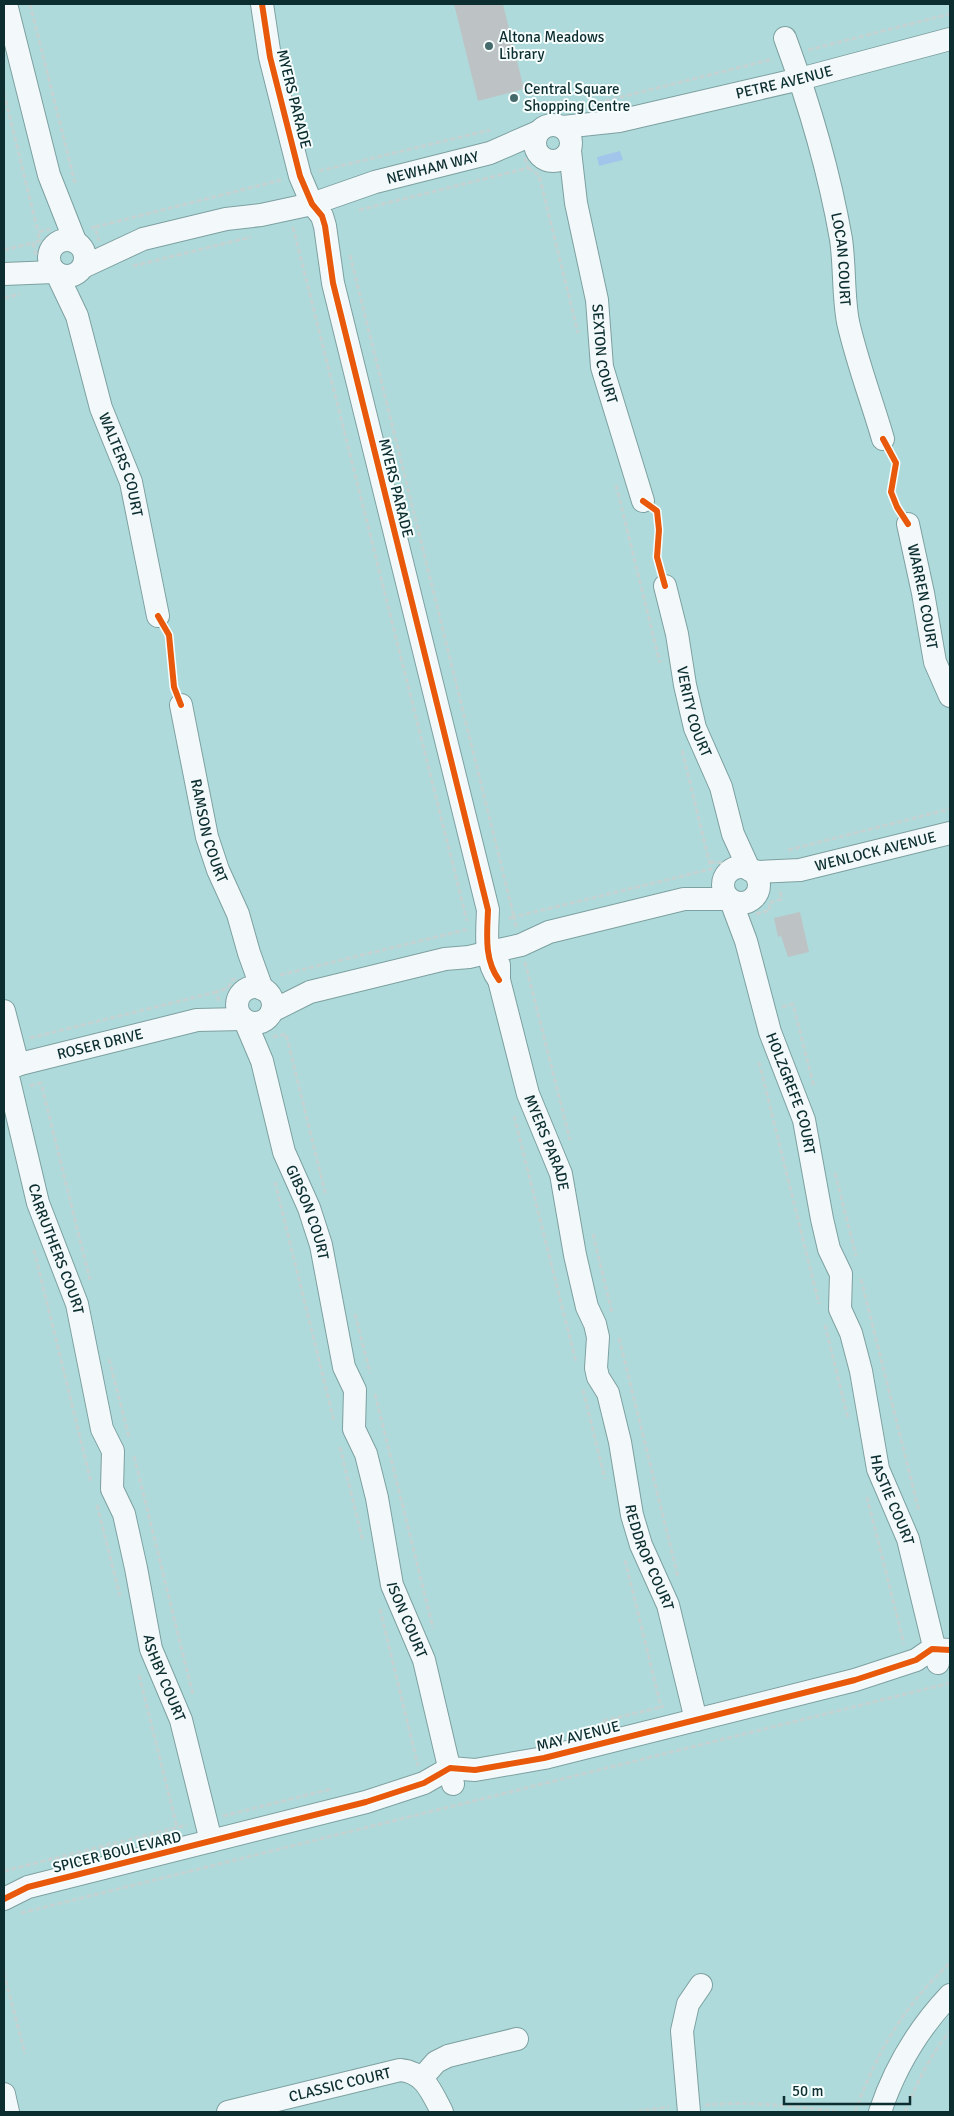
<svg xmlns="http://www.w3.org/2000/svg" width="954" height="2116" font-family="Signika,sans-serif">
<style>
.water{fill:#a2c6eb}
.building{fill:#bdc3c4}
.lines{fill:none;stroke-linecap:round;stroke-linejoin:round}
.minor-casing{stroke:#7da0a1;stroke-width:24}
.path{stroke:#c4d2d2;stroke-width:3;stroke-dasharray:5 2.5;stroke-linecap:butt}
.minor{stroke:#f3f9fa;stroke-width:22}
.cycleway-casing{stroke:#f7fefe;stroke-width:9}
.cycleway{stroke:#e8590c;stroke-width:6}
.poi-dot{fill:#456a6c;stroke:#f7fefe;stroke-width:2}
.labels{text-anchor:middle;stroke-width:4;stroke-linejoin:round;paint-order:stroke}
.poi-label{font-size:15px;fill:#0c2e30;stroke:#f7fefe;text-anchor:start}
.street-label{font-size:15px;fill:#0c2e30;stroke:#f7fefe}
</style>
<rect width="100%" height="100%" fill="#afdadb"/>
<path class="water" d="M620,151L623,160L599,166L597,157Z"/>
<path class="building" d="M454,4H503L524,89L478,101Z
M800,912L809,952L788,957L781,936L778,937L774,918Z"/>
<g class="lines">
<defs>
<g id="minor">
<path d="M6,4L49,175L75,241"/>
<path d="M262,4L270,57L300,176L312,204L322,216L325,226L333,283L488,910C487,934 484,960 499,980"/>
<path id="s1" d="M785,38C809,103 829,171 841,239C845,267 843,295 848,322C857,362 872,401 883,439"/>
<circle cx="553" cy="143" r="18"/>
<path id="s2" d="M563,127L619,121L800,79L950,39"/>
<path id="s3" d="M570,151L576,203L597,300L602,367L643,501"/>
<circle cx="67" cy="258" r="18"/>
<path id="s4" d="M83,267L143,239L226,219L261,215L312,204L375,182L490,153L538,132"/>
<path d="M4,274L54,272"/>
<path id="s5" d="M57,274L77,316L101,408L131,482L158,616"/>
<path id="s6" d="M908,524L923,593L935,662L950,696"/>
<path id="s7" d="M665,586L677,634L685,685L695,728L721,787L733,834L749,869"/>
<path id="s8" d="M181,705L207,837L218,870L238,914L249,953L262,989"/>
<circle cx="741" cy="885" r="18"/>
<path id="s9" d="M750,870L759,872L800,870L950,833"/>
<path id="s10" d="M731,901L746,941L770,1032L804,1120L822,1219L829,1249L841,1274L840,1309L851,1333L861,1371L878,1469L908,1539L938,1663"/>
<path id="s11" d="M499,965V980L528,1094L561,1174L575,1255L587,1307L595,1324L598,1337L596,1368L598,1377L608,1393L620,1442L632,1515L641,1545L668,1605L696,1720"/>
<circle cx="255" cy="1005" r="18"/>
<path d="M4,1011L18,1065"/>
<path d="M272,1011L310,992L445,959L469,957L499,950L521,945L549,932L684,899H728"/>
<path id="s12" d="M245,1021L262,1061L284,1152L309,1208L321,1245L344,1367L355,1390L354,1429L366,1454L377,1498L392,1585L424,1660L453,1784"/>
<path id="s13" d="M4,1068L197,1020L242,1019"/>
<path id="s14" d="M6,1068L38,1203L77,1304L102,1429L113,1451L112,1489L124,1514L136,1568L151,1649L181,1720L211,1841"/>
<path d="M4,1899L28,1887L366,1802L424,1783L450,1768L475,1770L544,1758L855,1680L916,1660L932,1649L950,1650"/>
<path d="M422,2078L436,2062L448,2056L517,2039"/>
<path d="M4,2094L8,2112"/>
<path id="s15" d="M228,2112L400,2070C425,2072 432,2093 442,2112"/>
<path d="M689,2112L682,2031L688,2004L701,1985"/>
<path d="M880,2112C895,2067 918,2029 950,1995"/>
</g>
</defs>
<use href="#minor" class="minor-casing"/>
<path class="path" d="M30,4L75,183
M808,50L950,14
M4,93L38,232
M605,101L773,59
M528,168L539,175L578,333
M319,171L490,130
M359,210L528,168L525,158
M95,227L281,180
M293,227L467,921
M91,228L95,227L99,241
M4,250L32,243
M36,255L33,243L40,241L38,232L50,229
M350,255L514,917L507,919
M133,266L251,237
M4,298L20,294
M616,485L660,663
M788,850L950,809
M710,862L726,863
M756,914L770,910L769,903L782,899L779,889
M516,927L514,917L711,869L682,750
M525,962L570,1140
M280,975L469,929
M219,1001L216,992L228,988L232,980L238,979
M782,1007L793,1004L814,1087
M273,1037L286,1034L326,1196
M30,1038L216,992
M759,1062L819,1304
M30,1086L41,1083L90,1280
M514,1116L576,1362
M835,1173L856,1256
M275,1182L334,1421
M593,1234L612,1313
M34,1250L91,1482
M861,1279L919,1511
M355,1314L370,1373
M825,1325L848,1418
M619,1338L678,1577
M109,1359L129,1437
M583,1390L605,1479
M375,1394L433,1628
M340,1447L363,1542
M134,1456L193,1695
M867,1497L904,1644
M97,1505L120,1596
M625,1560L661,1707L664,1706
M380,1609L418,1766
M139,1675L177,1827
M603,1721L661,1707
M223,1816L331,1789
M4,1871L187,1825
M21,1913L950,1683
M4,1973L25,2054
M705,2105C751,2101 794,2106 839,2112
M630,2112L669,2107
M855,2112C877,2052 903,2007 950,1963
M905,2112C917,2083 930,2055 950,2031"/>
<use href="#minor" class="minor"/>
<defs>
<path id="cycleway" d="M262,4L270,57L300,176L312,204L322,216L325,226L333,283L488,910C487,934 484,960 499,980
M883,439L896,463L891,492L897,507L908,524
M643,501L657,511L659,530L657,557L665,586
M158,616L169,635L174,687L181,705
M4,1899L28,1887L366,1802L424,1783L450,1768L475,1770L544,1758L855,1680L916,1660L932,1649L950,1650"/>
</defs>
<use href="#cycleway" class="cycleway-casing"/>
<use href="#cycleway" class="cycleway"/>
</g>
<g class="poi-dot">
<circle cx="489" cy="46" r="5"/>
<circle cx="514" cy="98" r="5"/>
</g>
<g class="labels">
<g class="poi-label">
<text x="499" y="42">Altona Meadows<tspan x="499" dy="17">Library</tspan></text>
<text x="524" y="94">Central Square<tspan x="524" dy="17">Shopping Centre</tspan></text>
</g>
<g class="street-label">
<text dy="5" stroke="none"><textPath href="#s2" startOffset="226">PETRE AVENUE</textPath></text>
<text transform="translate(294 99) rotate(76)" y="5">MYERS PARADE</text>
<text dy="5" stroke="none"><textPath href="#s4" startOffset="365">NEWHAM WAY</textPath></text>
<text dy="5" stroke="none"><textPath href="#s1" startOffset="229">LOCAN COURT</textPath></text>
<text dy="5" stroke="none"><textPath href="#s3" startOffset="206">SEXTON COURT</textPath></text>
<text dy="5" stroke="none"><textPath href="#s5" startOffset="202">WALTERS COURT</textPath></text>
<text transform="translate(396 488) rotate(76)" y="5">MYERS PARADE</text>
<text dy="5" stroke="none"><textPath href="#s6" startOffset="74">WARREN COURT</textPath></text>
<text dy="5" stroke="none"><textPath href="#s7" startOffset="129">VERITY COURT</textPath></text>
<text dy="5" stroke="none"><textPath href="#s8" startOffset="129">RAMSON COURT</textPath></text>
<text dy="5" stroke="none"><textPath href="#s9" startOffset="128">WENLOCK AVENUE</textPath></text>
<text dy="5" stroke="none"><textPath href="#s13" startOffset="99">ROSER DRIVE</textPath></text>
<text dy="5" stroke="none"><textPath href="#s10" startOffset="202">HOLZGREFE COURT</textPath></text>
<text dy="5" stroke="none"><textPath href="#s11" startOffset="185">MYERS PARADE</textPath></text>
<text dy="5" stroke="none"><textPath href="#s12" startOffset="202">GIBSON COURT</textPath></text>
<text dy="5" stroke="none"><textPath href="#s14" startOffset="188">CARRUTHERS COURT</textPath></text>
<text dy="5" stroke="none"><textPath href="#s10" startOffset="624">HASTIE COURT</textPath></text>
<text dy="5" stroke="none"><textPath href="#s11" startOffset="616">REDDROP COURT</textPath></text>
<text dy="5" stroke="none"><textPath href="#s12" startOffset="625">ISON COURT</textPath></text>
<text dy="5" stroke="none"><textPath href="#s14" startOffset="634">ASHBY COURT</textPath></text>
<text transform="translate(578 1736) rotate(-14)" y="5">MAY AVENUE</text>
<text transform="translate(117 1852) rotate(-14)" y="5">SPICER BOULEVARD</text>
<text dy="5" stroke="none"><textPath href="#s15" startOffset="115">CLASSIC COURT</textPath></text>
</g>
</g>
<rect width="954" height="2116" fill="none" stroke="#0c2e30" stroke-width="10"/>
<path d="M784 2096v8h126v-8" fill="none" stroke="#0c2e30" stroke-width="2.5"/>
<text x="792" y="2096" font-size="15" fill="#0c2e30" stroke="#f7fefe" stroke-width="4" paint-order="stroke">50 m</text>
</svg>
